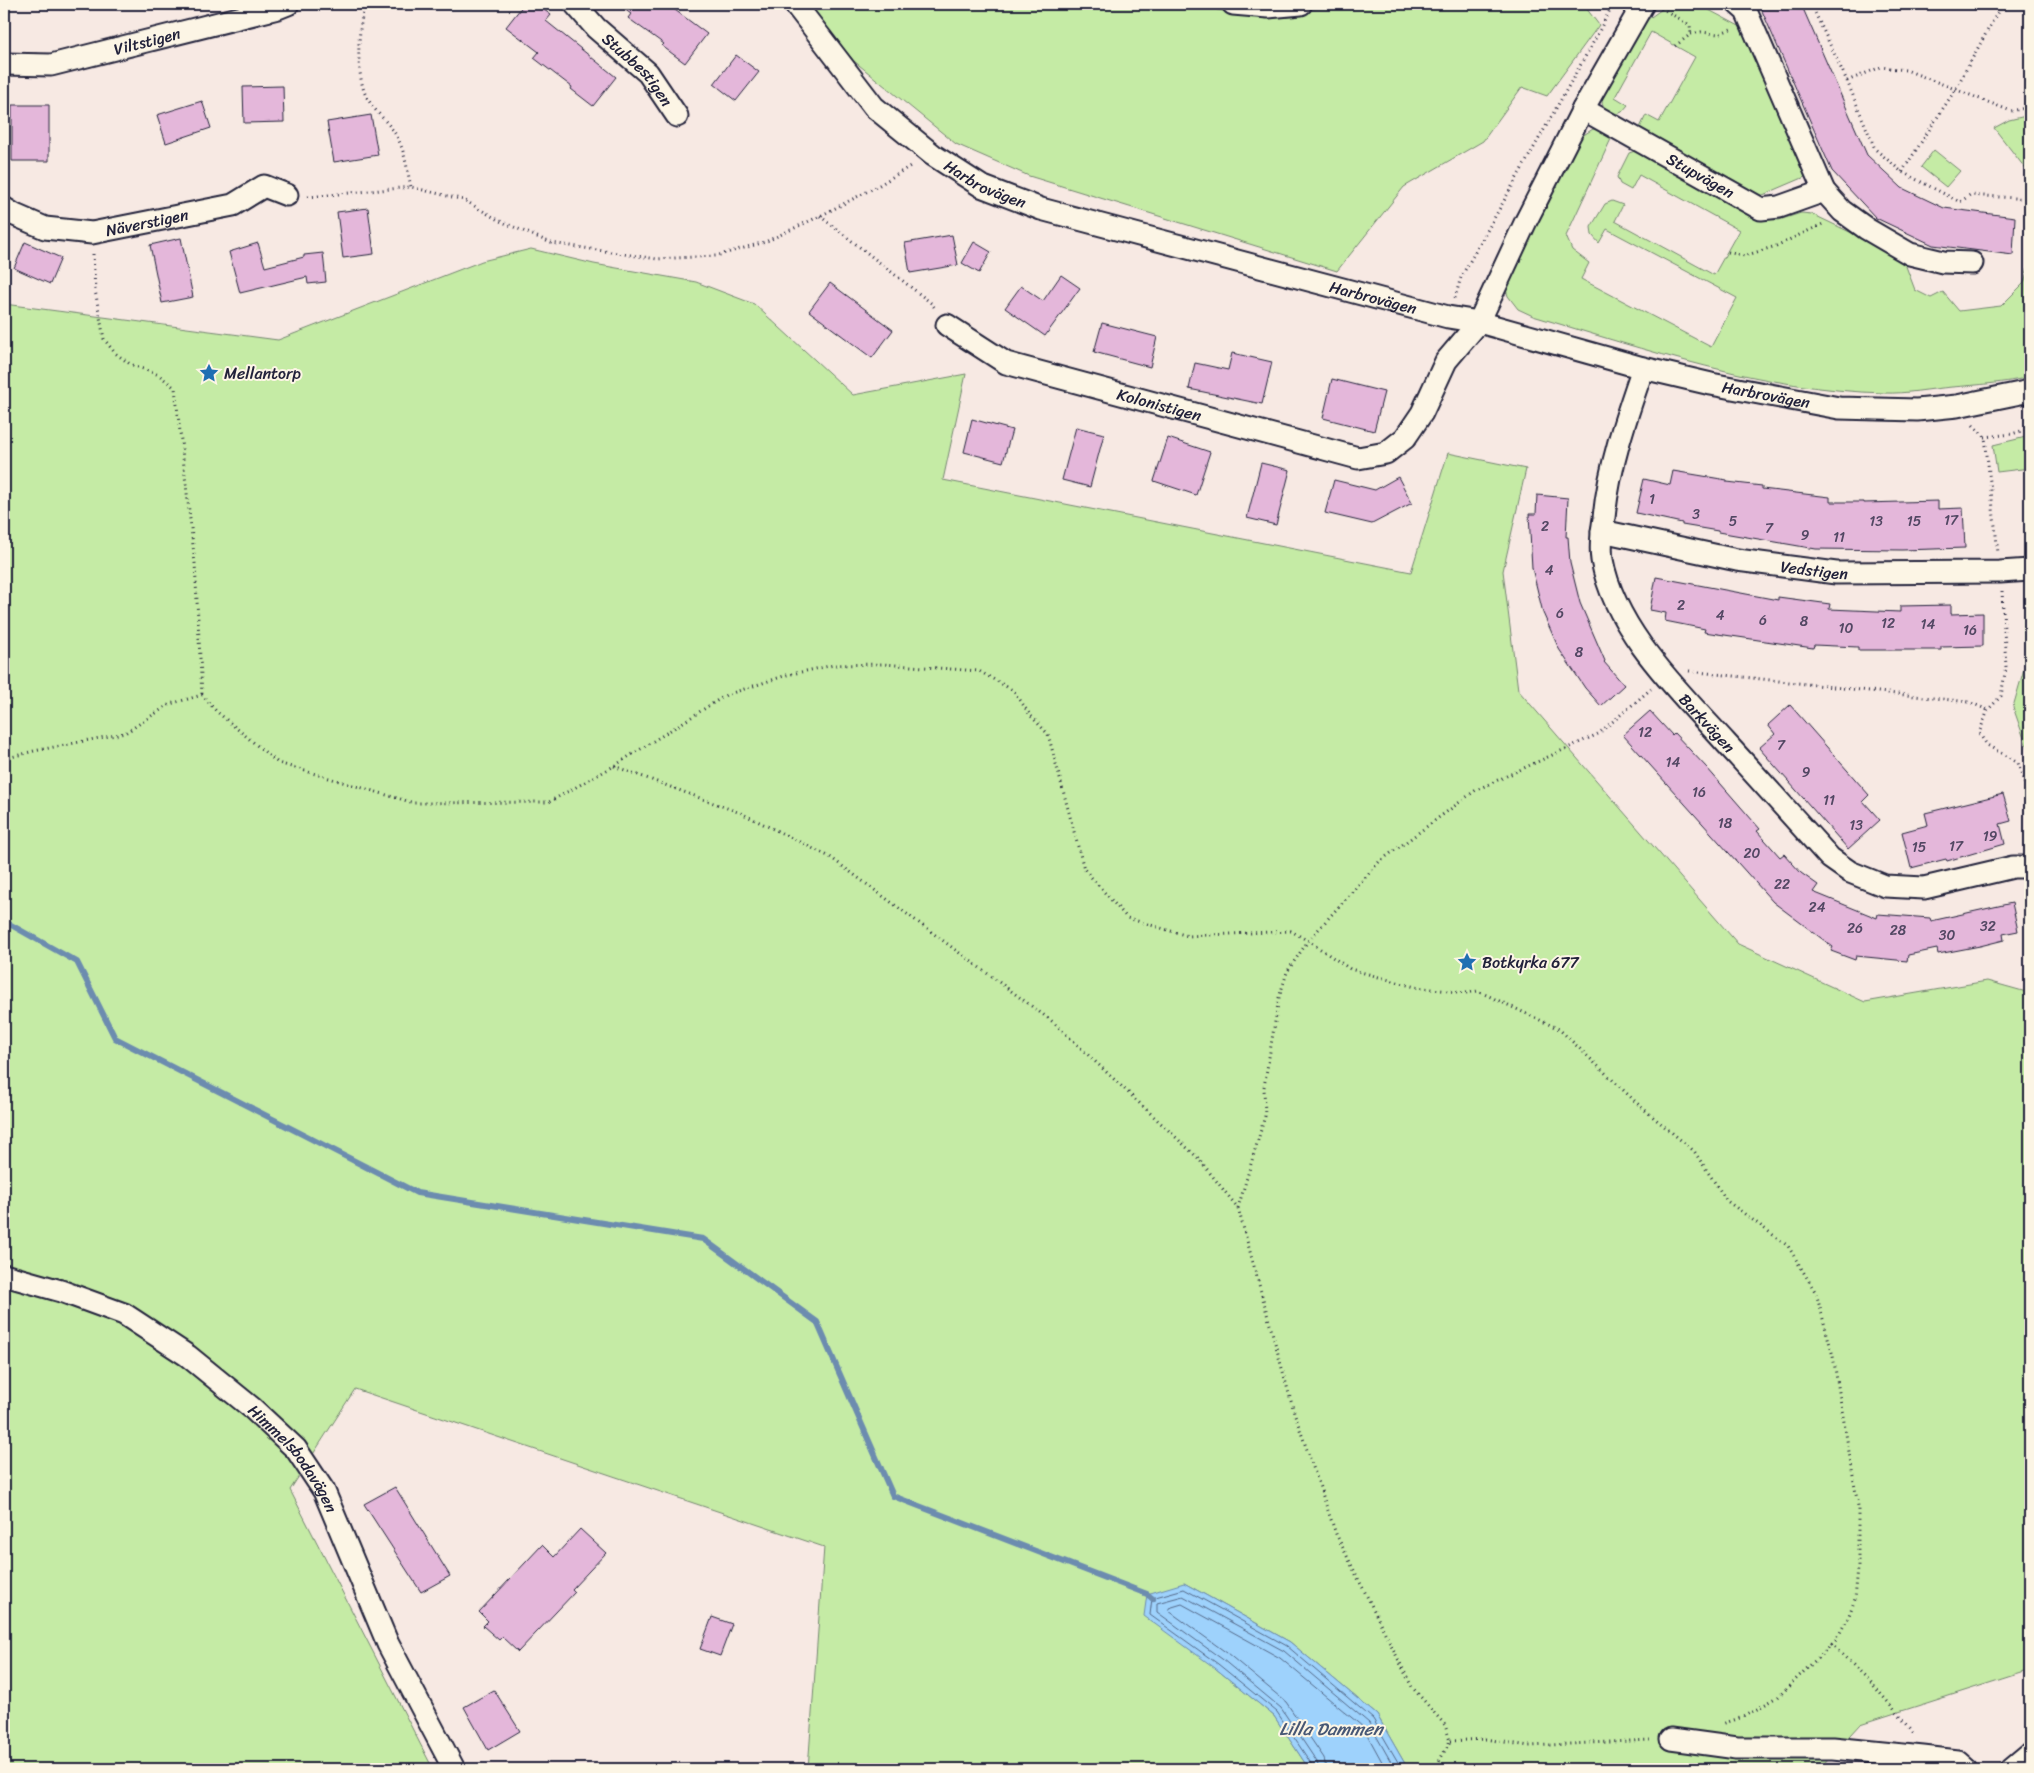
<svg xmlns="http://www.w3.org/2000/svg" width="2034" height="1773" font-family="Sriracha,sans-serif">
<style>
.green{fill:#c5eba5;stroke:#748670}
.water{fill:#9ed2fc;stroke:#6c8caf}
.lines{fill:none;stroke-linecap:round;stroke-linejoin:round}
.shore{stroke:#546888;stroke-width:1}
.stream{stroke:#6c8caf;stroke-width:6}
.building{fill:#e4b7da;stroke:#22223b}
.minor-casing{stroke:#22223b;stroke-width:25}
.path{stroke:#22223b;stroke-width:3;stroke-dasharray:1 4;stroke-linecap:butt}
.minor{stroke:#fcf5e5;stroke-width:21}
.labels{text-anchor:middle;stroke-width:4;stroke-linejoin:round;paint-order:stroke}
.number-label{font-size:14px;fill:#524763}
.street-label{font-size:16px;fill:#22223b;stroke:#fcf5e5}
.poi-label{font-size:16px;fill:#22223b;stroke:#fcf5e5;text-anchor:start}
.water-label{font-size:18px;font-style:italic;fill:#475775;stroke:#fcf5e5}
</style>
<rect width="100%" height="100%" fill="#f7e9e3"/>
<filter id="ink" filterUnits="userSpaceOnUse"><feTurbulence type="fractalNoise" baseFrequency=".02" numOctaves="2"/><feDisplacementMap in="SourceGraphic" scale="10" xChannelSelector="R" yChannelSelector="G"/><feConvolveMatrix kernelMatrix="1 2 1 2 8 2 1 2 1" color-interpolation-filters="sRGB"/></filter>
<g filter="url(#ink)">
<path class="green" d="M806,4H1189L1233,13L1269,16L1346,4H1583L1599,25L1547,96L1522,87L1483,141L1404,187L1337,271L1029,176L956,144L854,61Z
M1669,4H1706L1709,10L1743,28L1805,177L1763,195L1752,196L1639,130L1646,115L1659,122L1695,57L1651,32L1615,97L1628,105L1622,112L1615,115L1606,111L1602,103L1603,93L1644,22Z
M2030,115V183L2025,168L1994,128L2009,120Z
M1593,129L1603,131L1611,139L1566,236L1572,250L1589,263L1581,279L1711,347L1737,298L1607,229L1599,243L1592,235L1591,227L1605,204L1612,201L1623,205L1615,221L1714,275L1739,230L1639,175L1631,190L1620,184L1617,177L1629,153L1638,150L1761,219L1779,220L1801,213L1812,214L1896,254L1904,261L1915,290L1931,298L1943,292L1959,311L2001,306L2024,283L2030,260V377C2004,383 1978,385 1952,387C1929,389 1906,394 1884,393C1763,390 1647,350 1533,316L1518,309L1508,296L1504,283L1526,235L1582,136Z
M1934,150L1960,171L1946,187L1921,167Z
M531,249L594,264L696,282L754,304L853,395L966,374L943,480L1411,572L1448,453L1526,469L1503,571L1518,690L1738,944L1865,1002L1987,981L2030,993V1670L1861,1724L1820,1769H1408L1377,1715L1290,1642L1184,1583L1215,1668L1274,1716L1309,1769H808L824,1547L355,1389L290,1490L433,1769H4V304L278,340L482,261Z
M2030,436V468L1997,472L1993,445Z
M2028,655H2030V747H2027L2013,707Z"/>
<path class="water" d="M1184,1583L1290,1642L1377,1715L1408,1769H1309L1274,1716L1215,1668L1144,1616L1147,1594Z"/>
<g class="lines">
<path class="shore" d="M1312,1769V1765L1277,1712L1218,1664L1150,1615L1152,1598L1184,1589L1287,1646L1373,1719L1402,1769
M1319,1769L1317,1762L1281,1708L1222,1659L1157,1612V1603L1183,1596L1284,1651L1369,1723L1395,1769
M1326,1769L1324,1758L1286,1702L1227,1653L1169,1611V1608L1182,1604L1280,1658L1363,1727L1386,1769"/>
<path class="stream" d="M4,921L77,962L115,1038L417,1193L703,1239L817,1322L893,1496L1147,1594L1153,1599"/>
</g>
<path class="building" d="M524,4H536L551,15L546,21L616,77L593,106L571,89L572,87L534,58L539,52L506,27Z
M617,4H667L707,34L685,63L662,46L664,44L628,18L631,14Z
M1759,4H1801L1867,155L1902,188L1944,208L2015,217L2013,255L1933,245L1876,218L1832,171Z
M736,55L759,72L736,101L714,84Z
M283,86L284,122L244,123L243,87Z
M202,101L211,128L166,143L157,115Z
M12,105H49V161H12Z
M371,115L378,155L334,162L327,122Z
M368,208L374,254L343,258L337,212Z
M952,235L958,265L910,273L905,243Z
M181,238L193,297L162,303L150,245Z
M25,242L61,258L50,284L14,268Z
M974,242L991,252L979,273L962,263Z
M258,243L265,267L304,257V255L323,253L326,282L308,284L307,277L240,293L229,252Z
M1061,275L1080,288L1045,336L1005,308L1021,286L1043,301Z
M830,283L893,330L872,358L809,311Z
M1102,323L1157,337L1150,367L1094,352Z
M1232,353L1272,362L1262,404L1189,389L1195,363L1228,370Z
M1332,379L1384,392L1374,431L1323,418Z
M972,419L1012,430L1003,462L964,452Z
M1076,427L1104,434L1090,487L1062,480Z
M1168,438L1210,452L1196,495L1154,481Z
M1261,463L1290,470L1276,525L1247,518Z
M1673,471L1727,480V482L1762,486V489L1830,497V502H1864V503L1938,501V509L1963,508L1965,548L1902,550L1816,549L1718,532V531L1682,525V523L1636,513L1644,479L1670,485Z
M1398,477L1412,503L1372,524L1325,513L1334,480L1375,490Z
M1537,495L1568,498L1566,537H1568L1570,563L1580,603L1605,661L1604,662L1624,685L1601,706L1585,688L1559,649L1543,613L1532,568L1529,514H1536Z
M1656,577L1778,600V597L1830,604L1829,609L1900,612V606L1951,605V614L1983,613V646L1941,647V650H1858V647L1814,645L1813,648L1704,632L1705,629L1665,621L1666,613L1650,610Z
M1790,705L1869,795L1863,801L1880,820L1848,849L1759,748L1775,734L1768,725Z
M1650,711L1672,735L1674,733L1707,768L1760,829L1757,831L1780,857L1784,854L1801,873L1818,885L1813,892L1877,918L1878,914L1930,918L1931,921L2012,903L2018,931L2003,934L2004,940L1980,946L1938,954L1937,949L1908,955L1907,961L1856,956L1855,960L1831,951L1833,947L1773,902L1623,735Z
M2003,794L2011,821L2000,824L2005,844L1947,861L1946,859L1911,868L1902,832L1928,825L1925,813Z
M395,1487L450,1576L421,1592L364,1504Z
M580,1529L606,1553L572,1589L575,1592L518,1652L502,1637L499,1640L483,1626L488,1621L479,1612L542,1545L554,1557Z
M712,1617L732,1624L720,1656L700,1649Z
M494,1690L520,1731L488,1750L464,1707Z"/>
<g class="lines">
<defs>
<g id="minor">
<path id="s1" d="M575,4L596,28L648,73L677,116"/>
<path id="s2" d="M795,4L874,107L933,155L981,186L1041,209L1448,317L1479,322L1643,368L1711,384L1839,408L1917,410L1957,406L2030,391"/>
<path d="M1233,4L1268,7L1301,4"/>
<path d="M1738,4L1746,11L1824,191L1842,211L1867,229L1910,254L1943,262L1972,263"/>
<path id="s3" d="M4,64L51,65L278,8L288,4"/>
<path id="s4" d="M1583,109L1761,209L1779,207L1824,191"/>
<path id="s5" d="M4,208L15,215L45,228L92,233L233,205L264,186L287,195"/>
<path id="s6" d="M947,325L1006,363L1358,458L1386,453L1405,438L1422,413L1446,361L1479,322L1526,221L1583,109L1643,4"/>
<path id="s7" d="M1643,368C1626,417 1609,466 1604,518C1602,531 1600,547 1602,560C1615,631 1679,691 1726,743C1761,781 1795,819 1830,858L1850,872L1885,886L1924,888L2013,867H2030"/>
<path id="s8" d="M1602,531L1737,560L1836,573L2000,572L2030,570"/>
<path id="s9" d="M4,1275L61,1291L124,1314L188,1356L252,1408L296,1449L324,1491L388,1644L454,1769"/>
<path d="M1671,1739L1737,1748H1833L1923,1757L1958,1761L1967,1769"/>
<path d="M2012,1769L2030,1754"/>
</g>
</defs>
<use href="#minor" class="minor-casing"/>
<path class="path" d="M365,4C358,29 356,66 364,91C370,108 387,120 396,135C405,150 407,170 411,187
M1811,4L1847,81L1875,149L1902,172L1960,202L1970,195L2030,199
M1661,8L1690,25L1691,34
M1675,46L1691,34L1701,32L1718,34L1731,29
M1847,81L1881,67L1906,70L2011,111L2030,107
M1902,172L1955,90L2002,4
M308,197L411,187L464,200L500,221L551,243L657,259L716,256L765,242L820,216L876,187L912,165
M820,216L931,303L935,308
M1728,252L1744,256L1776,246L1825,223
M93,254L95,290L104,339L115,353L130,364L159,375L175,388L195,563L202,695
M1455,298L1461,277L1594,41L1613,4
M1973,425L1985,437L1998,553
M1985,437L2012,434L2030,428
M2002,591L2006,667L2001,696L1988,710L1979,733L1987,745L2018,763L2030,801
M1689,671L1969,702L1988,710
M4,759L34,751L125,733L170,704L202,695L216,711L278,763L414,803L549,802L614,766L726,695L787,675L834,665L883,664L979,671L1014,691L1030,715L1048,734L1084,869L1127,918L1188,936L1291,931L1310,942L1350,969L1415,987L1466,993L1478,991L1559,1029L1640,1106L1694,1151L1727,1201L1788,1246L1816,1293L1833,1356L1858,1506V1568L1855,1599L1848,1618L1836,1640L1778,1697L1743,1717L1722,1724
M614,766L743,814L830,857L1053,1022L1198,1158L1238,1208L1294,1412L1336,1534L1412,1687L1445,1725L1450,1741L1435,1769
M1238,1208L1265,1116L1264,1087L1279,998L1287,972L1308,941L1379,862L1476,790L1598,734L1651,689
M1831,1644L1868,1679L1911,1729L1914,1736
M1450,1741L1485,1739L1529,1746L1650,1740"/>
<use href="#minor" class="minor"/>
</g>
</g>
<defs>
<symbol id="sight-bare" viewBox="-9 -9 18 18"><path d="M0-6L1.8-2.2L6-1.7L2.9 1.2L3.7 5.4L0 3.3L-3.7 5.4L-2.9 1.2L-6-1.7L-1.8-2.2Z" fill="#1f6fb2" stroke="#fcf5e5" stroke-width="2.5" paint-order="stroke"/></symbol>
</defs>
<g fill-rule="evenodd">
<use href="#sight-bare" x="195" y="359" width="28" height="28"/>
<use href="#sight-bare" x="1453" y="948" width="28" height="28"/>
</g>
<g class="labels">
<g class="number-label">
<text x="1652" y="504">1</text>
<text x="1696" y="519">3</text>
<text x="1951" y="525">17</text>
<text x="1733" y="526">5</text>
<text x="1876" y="526">13</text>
<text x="1914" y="526">15</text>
<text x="1545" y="531">2</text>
<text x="1769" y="533">7</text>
<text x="1805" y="540">9</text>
<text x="1839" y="542">11</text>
<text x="1549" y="575">4</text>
<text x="1681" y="610">2</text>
<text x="1560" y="618">6</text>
<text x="1720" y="620">4</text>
<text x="1763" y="625">6</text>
<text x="1804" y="626">8</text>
<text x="1888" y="628">12</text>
<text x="1928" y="629">14</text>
<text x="1846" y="633">10</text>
<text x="1970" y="635">16</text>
<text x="1579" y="657">8</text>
<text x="1645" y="737">12</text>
<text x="1781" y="750">7</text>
<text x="1673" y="767">14</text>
<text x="1806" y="777">9</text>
<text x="1699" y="797">16</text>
<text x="1829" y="805">11</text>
<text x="1725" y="828">18</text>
<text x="1856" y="830">13</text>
<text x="1990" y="841">19</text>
<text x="1956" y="851">17</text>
<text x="1919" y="852">15</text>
<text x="1752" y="858">20</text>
<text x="1782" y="889">22</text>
<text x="1817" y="912">24</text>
<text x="1988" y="931">32</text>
<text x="1855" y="933">26</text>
<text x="1898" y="935">28</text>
<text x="1947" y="940">30</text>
</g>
<g class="street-label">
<text dy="6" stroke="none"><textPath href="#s3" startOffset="146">Viltstigen</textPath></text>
<text dy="6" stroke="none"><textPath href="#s1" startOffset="91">Stubbestigen</textPath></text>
<text dy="6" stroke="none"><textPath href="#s4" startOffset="135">Stupvägen</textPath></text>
<text dy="6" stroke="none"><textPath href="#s2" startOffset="266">Harbrovägen</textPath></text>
<text dy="6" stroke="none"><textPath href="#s5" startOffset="149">Näverstigen</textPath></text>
<text dy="6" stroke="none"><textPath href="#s2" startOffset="671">Harbrovägen</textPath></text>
<text dy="6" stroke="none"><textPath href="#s2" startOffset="1076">Harbrovägen</textPath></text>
<text dy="6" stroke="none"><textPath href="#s6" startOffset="229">Kolonistigen</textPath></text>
<text dy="6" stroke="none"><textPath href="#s8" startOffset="216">Vedstigen</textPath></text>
<text dy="6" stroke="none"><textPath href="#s7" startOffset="394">Barkvägen</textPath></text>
<text dy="6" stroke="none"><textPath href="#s9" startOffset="351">Himmelsbodavägen</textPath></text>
</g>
<g class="poi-label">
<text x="224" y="379">Mellantorp</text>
<text x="1482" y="968">Botkyrka 677</text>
</g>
<g class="water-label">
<text x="1331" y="1735">Lilla Dammen</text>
</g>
</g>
<rect width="2034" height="1773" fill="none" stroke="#fcf5e5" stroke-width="20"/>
<rect x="10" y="10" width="2014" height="1753" fill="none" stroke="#22223b" stroke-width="2" filter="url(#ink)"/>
</svg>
